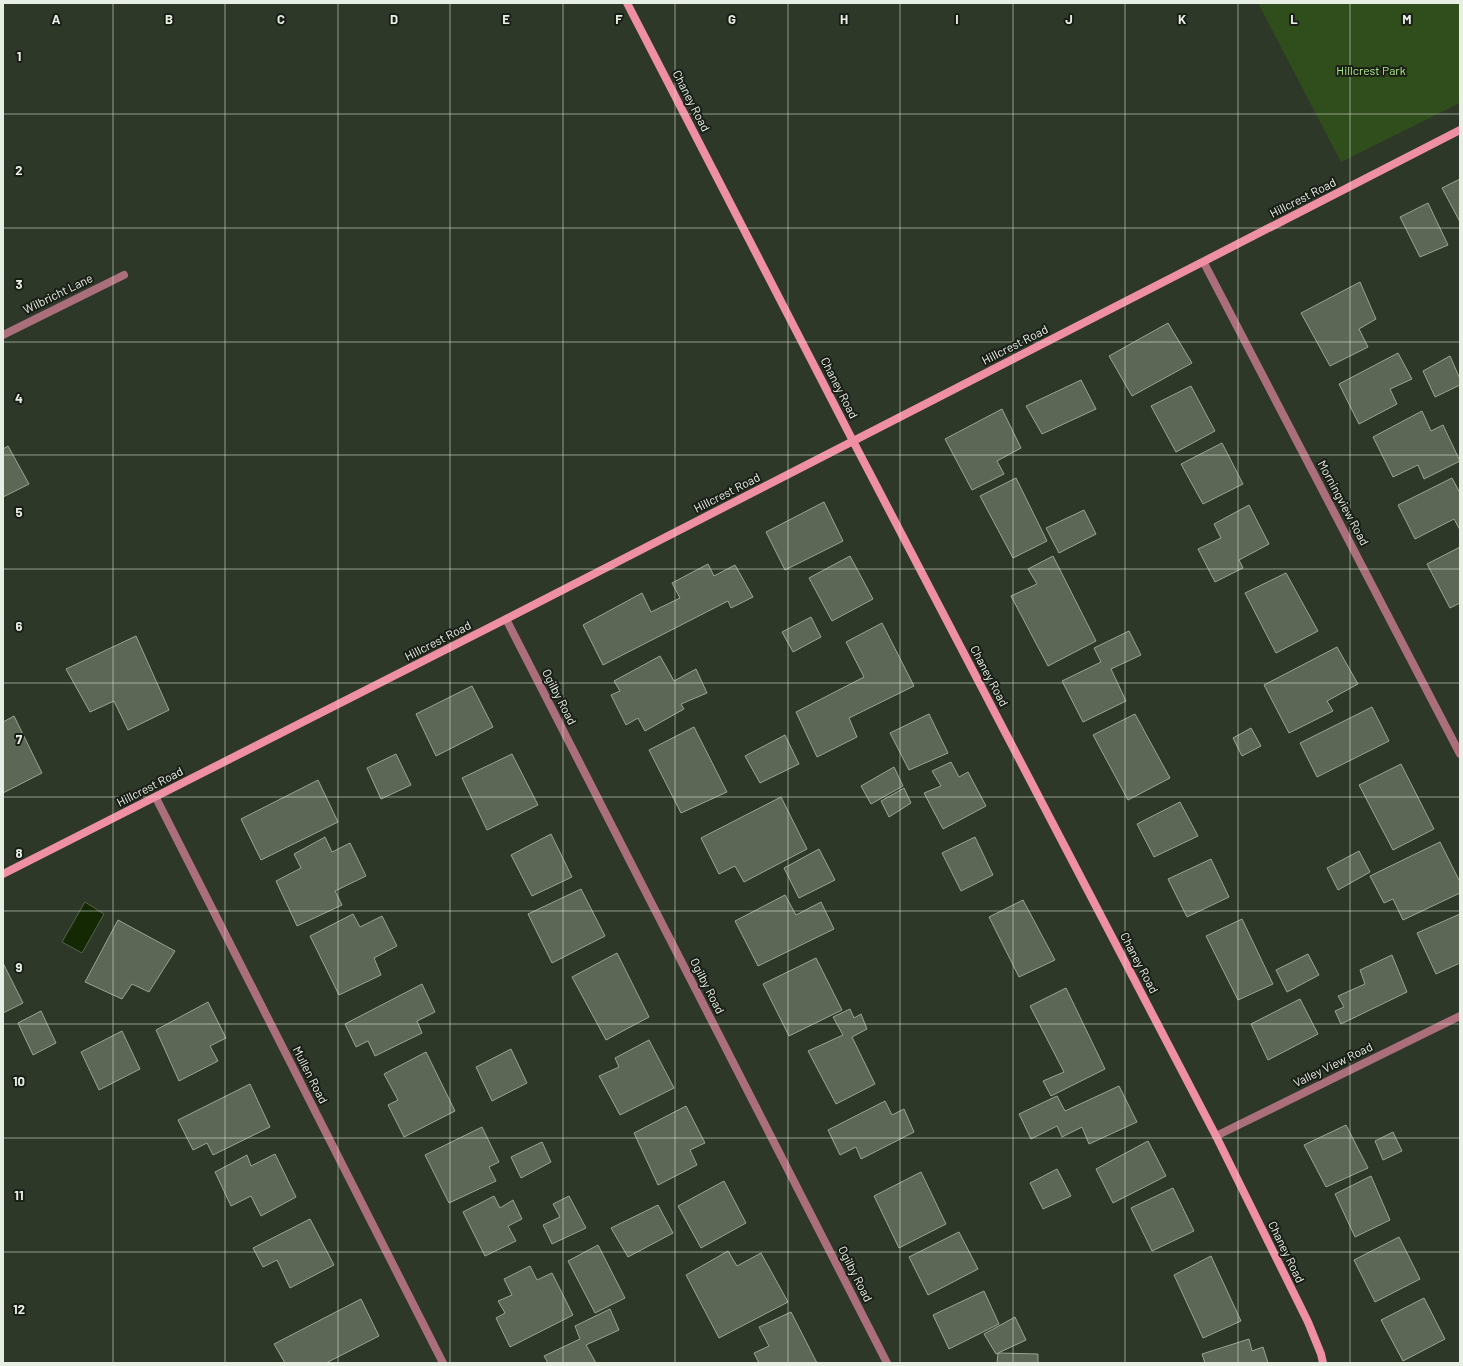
<svg xmlns="http://www.w3.org/2000/svg" width="1463" height="1366" font-family="Barlow,sans-serif">
<style>
.green{fill:#304d1c}
.water{fill:#132803;stroke:#536346}
.building{fill:#5c6756;stroke:#99a592}
.lines{fill:none;stroke-linecap:round;stroke-linejoin:round}
.street{stroke:#ab6f7c;stroke-width:8}
.secondary{stroke:#ee8fa4;stroke-width:8}
.grid{fill:none;stroke:#e7eee4;stroke-width:1;stroke-opacity:0.55}
.labels{text-anchor:middle;stroke-width:4;stroke-linejoin:round;paint-order:stroke}
.park-label{font-size:12px;fill:#aeea89;stroke:#191e17}
.street-label{font-size:12px;fill:#e7eee4;stroke:#191e17}
.grid-label{font-size:13px;text-anchor:middle;font-weight:bold;fill:#e7eee4;stroke:#191e17;stroke-width:4;stroke-linejoin:round;paint-order:stroke}
</style>
<rect width="100%" height="100%" fill="#2e3829"/>
<path class="green" d="M1258,3H1460V103L1341,162Z"/>
<path class="water" d="M85,902L104,914L82,953L62,942Z"/>
<path class="building" d="M1460,179V222L1442,188Z
M1428,203L1448,245L1420,257L1400,217Z
M1360,282L1376,319L1359,329L1368,347L1330,366L1301,313Z
M1168,323L1192,363L1132,396L1109,356Z
M1398,353L1412,379L1390,389L1397,404L1359,424L1339,384Z
M1450,356L1460,379V385L1435,397L1423,371Z
M1081,380L1096,409L1042,434L1026,406Z
M1191,386L1215,431L1176,452L1151,406Z
M1002,409L1021,448L997,461L1004,474L972,490L945,439Z
M1422,411L1431,431L1443,425L1460,461L1424,479L1418,465L1393,477L1373,437Z
M1222,443L1243,484L1203,504L1181,464Z
M8,446L29,484L3,497V449Z
M1016,478L1047,541L1013,558L980,496Z
M1452,478L1460,493V530L1454,519L1415,539L1398,505Z
M824,502L843,541L785,570L766,532Z
M1249,505L1269,544L1239,560L1243,568L1215,582L1198,549L1221,538L1214,524Z
M1084,510L1096,534L1059,553L1046,528Z
M1460,547V603L1450,608L1427,564Z
M850,556L873,599L832,621L809,578Z
M1053,556L1096,641L1048,666L1011,596L1037,584L1028,569Z
M708,564L714,576L735,565L753,597L731,608L728,601L603,665L583,625L642,593L651,612L680,598L672,583Z
M1286,573L1318,631L1276,653L1245,593Z
M811,617L821,637L793,652L782,632Z
M882,623L914,686L849,718L857,737L817,757L796,712L864,677L846,642Z
M1129,631L1141,655L1111,669L1126,701L1083,722L1062,681L1101,662L1094,648Z
M136,636L169,710L128,730L114,701L90,712L66,669Z
M1337,647L1358,684L1327,701L1333,711L1289,733L1264,685Z
M660,656L674,681L696,669L707,693L681,704L684,709L645,731L638,718L626,725L611,695L620,691L614,681Z
M472,686L493,727L436,756L416,714Z
M1372,707L1389,741L1317,777L1300,743Z
M929,714L948,753L909,770L890,733Z
M1135,714L1170,778L1128,800L1093,735Z
M14,716L42,773L3,793V722Z
M694,727L727,792L681,813L649,750Z
M1251,728L1261,746L1242,756L1233,738Z
M785,735L799,764L760,783L745,756Z
M396,754L411,785L381,799L367,768Z
M512,754L538,805L487,830L462,778Z
M951,762L959,777L968,772L986,806L943,829L924,793L941,786L932,771Z
M1401,764L1434,829L1393,850L1359,785Z
M894,767L903,786L871,804L861,786Z
M318,780L338,822L261,860L241,819Z
M904,788L911,803L889,817L881,801Z
M781,797L807,849L744,882L735,866L719,874L701,838Z
M1180,802L1198,836L1154,857L1137,824Z
M551,834L572,877L532,896L511,855Z
M325,837L332,852L350,843L366,876L335,891L342,905L297,926L276,881L301,868L294,854Z
M975,837L993,875L961,891L942,853Z
M1440,842L1460,882V893L1403,920L1393,899L1384,903L1370,876Z
M819,849L835,880L799,898L784,868Z
M1359,851L1370,872L1338,890L1327,868Z
M1211,859L1229,897L1187,917L1168,879Z
M581,889L605,936L552,963L528,914Z
M785,895L796,915L821,902L834,929L758,966L735,921Z
M1023,900L1055,960L1019,977L989,917Z
M353,914L360,927L382,916L397,946L374,958L381,975L339,995L310,936Z
M1460,914V963L1436,974L1417,933Z
M1242,919L1273,984L1238,1000L1206,936Z
M118,920L175,951L149,992L132,984L122,999L85,982Z
M617,953L649,1017L606,1040L572,977Z
M1308,954L1319,975L1287,992L1276,970Z
M1392,955L1407,992L1341,1024L1335,1011L1344,1007L1338,996L1365,984L1360,970Z
M816,958L842,1010L789,1036L763,984Z
M3,963L23,1003L3,1013Z
M422,984L435,1012L417,1021L422,1033L375,1056L368,1041L356,1047L345,1024Z
M1066,988L1105,1069L1051,1096L1043,1081L1064,1072L1030,1006Z
M1300,999L1318,1034L1268,1060L1251,1024Z
M208,1002L226,1038L210,1046L218,1061L179,1081L156,1030Z
M850,1009L854,1018L861,1014L867,1029L852,1037L875,1084L836,1104L808,1051L843,1035L833,1017Z
M41,1011L56,1043L33,1055L18,1023Z
M122,1031L140,1069L99,1090L81,1052Z
M649,1040L674,1088L620,1115L599,1076L619,1067L615,1058Z
M511,1049L527,1083L492,1101L476,1067Z
M426,1052L455,1111L404,1137L388,1105L398,1100L384,1074Z
M250,1084L270,1127L213,1155L207,1143L193,1150L178,1120Z
M1119,1086L1137,1122L1089,1144L1082,1127L1062,1137L1057,1126L1031,1139L1019,1114L1057,1096L1065,1111Z
M885,1101L892,1115L904,1109L914,1132L861,1159L856,1147L840,1155L828,1130Z
M686,1106L705,1143L690,1150L697,1165L658,1185L634,1133Z
M1346,1125L1368,1168L1326,1187L1304,1145Z
M482,1127L499,1162L489,1167L496,1181L449,1203L425,1155Z
M1393,1132L1402,1151L1383,1160L1375,1141Z
M1148,1141L1166,1176L1113,1203L1096,1169Z
M542,1142L551,1162L521,1178L511,1157Z
M275,1154L296,1197L261,1216L251,1196L231,1206L215,1172L247,1155L251,1166Z
M1057,1169L1071,1196L1043,1209L1030,1183Z
M921,1172L946,1224L899,1248L874,1196Z
M1371,1176L1390,1220L1355,1237L1335,1194Z
M724,1181L746,1223L701,1248L678,1206Z
M1173,1188L1194,1231L1152,1251L1131,1208Z
M494,1196L500,1208L513,1200L522,1219L508,1226L516,1241L485,1256L463,1212Z
M569,1196L586,1228L552,1244L543,1225L560,1217L553,1204Z
M658,1205L673,1233L628,1257L611,1228Z
M310,1219L334,1265L290,1288L277,1260L263,1267L253,1248Z
M959,1232L978,1269L928,1295L909,1257Z
M1399,1237L1420,1279L1375,1302L1354,1260Z
M598,1245L625,1298L595,1313L568,1261Z
M728,1251L737,1266L761,1253L788,1302L719,1338L686,1275Z
M1211,1256L1241,1321L1203,1338L1174,1275Z
M530,1266L537,1280L552,1273L573,1315L510,1347L496,1318L505,1313L498,1301L512,1295L504,1279Z
M984,1291L999,1324L949,1349L933,1315Z
M1424,1298L1445,1339L1403,1361L1381,1320Z
M361,1299L379,1336L326,1363H285L274,1344Z
M610,1309L619,1330L586,1345L596,1363H548L544,1356L580,1339L575,1326Z
M791,1312L817,1363H759L754,1353L769,1346L759,1327Z
M1015,1317L1026,1340L996,1354L984,1334Z
M1249,1339L1252,1351L1263,1347L1268,1363H1205L1202,1354Z
M998,1353L1038,1354V1363H997Z"/>
<g class="lines">
<path class="street" d="M1204,263L1460,754
M3,335L124,275
M506,619L887,1363
M156,798L443,1363
M1216,1136L1460,1016"/>
<path class="secondary" d="M627,3L853,441L1216,1136L1308,1322L1321,1354L1323,1363
M3,874L506,619L1460,130"/>
</g>
<path class="grid" d="M113,3V1363M225,3V1363M338,3V1363M450,3V1363M563,3V1363M675,3V1363M788,3V1363M900,3V1363M1013,3V1363M1125,3V1363M1238,3V1363M1350,3V1363M3,114H1460M3,228H1460M3,342H1460M3,455H1460M3,569H1460M3,683H1460M3,797H1460M3,911H1460M3,1024H1460M3,1138H1460M3,1252H1460"/>
<g class="labels">
<g class="park-label">
<text x="1371" y="75">Hillcrest Park</text>
</g>
<g class="street-label">
<text transform="translate(691 101) rotate(63)" y="4">Chaney Road</text>
<text transform="translate(1303 198) rotate(-27)" y="4">Hillcrest Road</text>
<text transform="translate(58 294) rotate(-26)" y="4">Wilbricht Lane</text>
<text transform="translate(1015 345) rotate(-27)" y="4">Hillcrest Road</text>
<text transform="translate(839 388) rotate(63)" y="4">Chaney Road</text>
<text transform="translate(727 493) rotate(-27)" y="4">Hillcrest Road</text>
<text transform="translate(1343 503) rotate(62)" y="4">Morningview Road</text>
<text transform="translate(438 641) rotate(-27)" y="4">Hillcrest Road</text>
<text transform="translate(989 676) rotate(62)" y="4">Chaney Road</text>
<text transform="translate(559 697) rotate(63)" y="4">Ogilby Road</text>
<text transform="translate(150 787) rotate(-27)" y="4">Hillcrest Road</text>
<text transform="translate(1139 963) rotate(62)" y="4">Chaney Road</text>
<text transform="translate(707 986) rotate(63)" y="4">Ogilby Road</text>
<text transform="translate(1333 1065) rotate(-26)" y="4">Valley View Road</text>
<text transform="translate(310 1075) rotate(63)" y="4">Mullen Road</text>
<text transform="translate(1286 1252) rotate(64)" y="4">Chaney Road</text>
<text transform="translate(855 1274) rotate(63)" y="4">Ogilby Road</text>
</g>
</g>
<g class="grid-label">
<text x="56" y="24">A</text>
<text x="169" y="24">B</text>
<text x="281" y="24">C</text>
<text x="394" y="24">D</text>
<text x="506" y="24">E</text>
<text x="619" y="24">F</text>
<text x="732" y="24">G</text>
<text x="844" y="24">H</text>
<text x="957" y="24">I</text>
<text x="1069" y="24">J</text>
<text x="1182" y="24">K</text>
<text x="1294" y="24">L</text>
<text x="1407" y="24">M</text>
<text x="19" y="61">1</text>
<text x="19" y="175">2</text>
<text x="19" y="289">3</text>
<text x="19" y="403">4</text>
<text x="19" y="517">5</text>
<text x="19" y="631">6</text>
<text x="19" y="744">7</text>
<text x="19" y="858">8</text>
<text x="19" y="972">9</text>
<text x="19" y="1086">10</text>
<text x="19" y="1200">11</text>
<text x="19" y="1314">12</text>
</g>
<rect width="1463" height="1366" fill="none" stroke="#e7eee4" stroke-width="8"/>
</svg>
